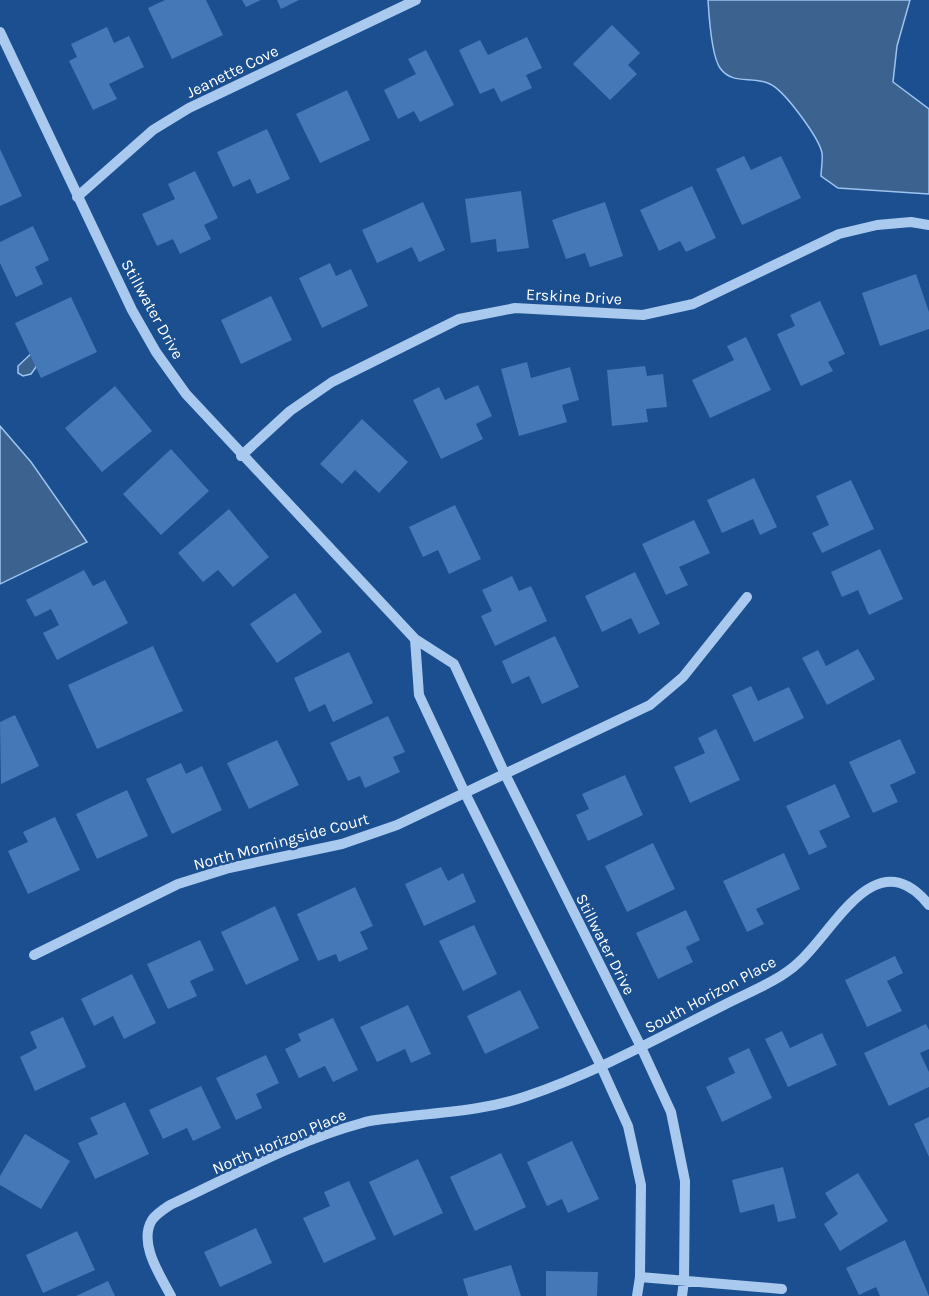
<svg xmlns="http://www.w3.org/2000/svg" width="929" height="1296" font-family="Karla,sans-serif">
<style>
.water{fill:#3c6290;stroke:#9cc4f0;stroke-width:1.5}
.building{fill:#4478b7}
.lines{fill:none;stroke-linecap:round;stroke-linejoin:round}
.minor{stroke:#a9c9ee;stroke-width:10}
.labels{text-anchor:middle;stroke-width:5;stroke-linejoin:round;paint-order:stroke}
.street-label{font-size:16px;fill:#fff;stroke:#1b4f8f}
</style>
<rect width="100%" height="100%" fill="#1b4f8f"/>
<path class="water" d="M708,0H910L897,46L893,82L929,109V194L838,188L821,176C821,169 823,161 822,153C819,138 785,91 770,84C752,75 733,86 720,68C711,55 709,16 708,0Z
M34,351L36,367L31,374L23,376L18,373V366Z
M0,426L31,462L87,542L0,584Z"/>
<path class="building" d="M165,0H206L223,35L172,59L148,8Z
M242,0H261L246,7Z
M277,0H299L281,9Z
M612,25L640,53L628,65L637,74L610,100L573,64Z
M107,27L114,43L129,36L144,67L109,84L117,99L93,110L69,61L77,57L71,44Z
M527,37L542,68L526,75L532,88L501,102L494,88L480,94L459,50L480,40L488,55Z
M426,50L454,105L420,122L414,111L398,119L384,90L416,74L408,59Z
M347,90L370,140L320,163L296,114Z
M267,129L290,179L257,194L250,179L233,187L217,152Z
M0,149L22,196L0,206Z
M744,156L751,170L781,156L801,198L742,225L716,169Z
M195,171L218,218L204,225L211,239L180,254L173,239L157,246L142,214L175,199L168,184Z
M692,186L716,238L686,252L680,241L659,251L640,210Z
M521,191L529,248L497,252L496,239L471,243L465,199Z
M423,202L445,250L419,262L412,247L377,263L362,230Z
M605,202L623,256L590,267L585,253L566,259L552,220Z
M33,226L49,260L35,267L43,284L16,297L0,263V242Z
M330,263L336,276L351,269L368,306L322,328L299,278Z
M916,274L929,312V329L880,346L862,293Z
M271,296L292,340L241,364L221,320Z
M71,297L97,352L41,378L15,323Z
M820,301L845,354L828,362L833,371L801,386L777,334L795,326L790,315Z
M746,337L771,390L710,418L692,380L734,360L727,346Z
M527,362L531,378L570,367L579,400L562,405L567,422L519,436L501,369Z
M645,366L647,376L663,374L667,407L646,409L648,422L612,426L607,370Z
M478,385L492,416L476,424L483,439L441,459L413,400L439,387L445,400Z
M115,386L152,431L102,472L65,428Z
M362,419L408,462L379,493L355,470L342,484L320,464Z
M171,449L209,491L161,535L123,494Z
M754,478L777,527L760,535L753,519L722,533L707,500Z
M851,480L874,529L822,553L812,533L829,525L816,496Z
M455,505L481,559L449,574L438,550L423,557L409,527Z
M229,509L269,557L233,587L218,570L203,582L178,553Z
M694,520L710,553L679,567L688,585L666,595L642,544Z
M880,549L903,599L869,615L858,590L842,597L831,572Z
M84,570L93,586L105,580L128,623L57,660L43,633L59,625L51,609L35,617L26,600Z
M635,572L660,624L639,634L631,618L602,632L585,596Z
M512,576L519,591L531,586L547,621L495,646L481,616L492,611L482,590Z
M295,593L322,632L277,663L250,624Z
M555,636L579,687L542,704L529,676L512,684L502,661Z
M153,646L183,711L97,749L68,685Z
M858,649L875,679L827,705L802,658L818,650L826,666Z
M349,652L373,703L333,722L325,704L309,712L294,678Z
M751,686L758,701L789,687L804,718L754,742L732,695Z
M15,715L39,766L1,784L0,722Z
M388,716L405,752L393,757L400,772L365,788L360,776L348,781L330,743Z
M716,729L740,780L690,803L674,767L705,753L698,738Z
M900,739L916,773L890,785L898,802L873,813L849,762Z
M277,740L299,785L249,809L227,763Z
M181,763L186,774L202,766L222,810L172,834L146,779Z
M625,775L643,815L588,841L576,815L589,809L582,794Z
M835,784L850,817L819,831L827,847L809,855L786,806Z
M127,790L148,836L97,859L76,814Z
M55,817L80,870L28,894L8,851L28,842L23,832Z
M653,843L675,889L627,912L605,866Z
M784,853L800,889L756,909L764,924L747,932L723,881Z
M441,867L448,881L463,873L476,902L424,926L405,884Z
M355,887L373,926L360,932L368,949L339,962L336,954L318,961L297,914Z
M275,906L299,960L246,985L221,932Z
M686,910L700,940L686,947L693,962L658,979L636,933Z
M474,925L497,974L463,991L439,941Z
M200,940L214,970L190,981L197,996L168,1009L147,964Z
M895,956L903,973L887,981L902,1011L867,1027L845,980Z
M132,974L156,1023L124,1039L113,1016L94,1026L81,999Z
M520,990L539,1028L485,1054L467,1016Z
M408,1005L431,1054L411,1063L405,1049L377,1062L360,1027Z
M63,1017L86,1067L35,1091L20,1057L37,1048L30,1032Z
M333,1018L358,1070L333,1082L325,1066L299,1078L285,1049L301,1041L298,1034Z
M926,1024L929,1030V1049L920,1053L929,1072V1087L889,1106L864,1053Z
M782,1031L790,1048L822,1033L837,1065L788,1087L765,1039Z
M749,1048L772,1098L722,1122L706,1087L735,1073L728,1058Z
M266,1055L279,1083L256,1094L262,1108L236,1120L216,1078Z
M201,1086L221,1128L193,1141L187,1128L163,1139L149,1110Z
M125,1102L149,1154L95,1179L78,1143L98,1134L90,1118Z
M929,1117V1157L914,1124Z
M25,1134L70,1161L41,1209L0,1185V1176Z
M572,1141L599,1199L568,1213L562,1199L547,1206L527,1162Z
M501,1153L526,1207L475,1231L450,1177Z
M418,1159L443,1213L394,1236L369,1182Z
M783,1167L796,1218L778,1222L774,1204L740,1213L732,1180Z
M858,1173L888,1221L840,1251L824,1224L838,1214L825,1193Z
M349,1181L376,1239L324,1263L303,1218L330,1206L324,1192Z
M256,1228L272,1263L220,1287L204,1252Z
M77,1231L95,1270L43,1293L26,1255Z
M905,1240L929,1296H880L876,1287L859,1295L846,1268Z
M511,1265L521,1296H468L463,1279Z
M546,1271L598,1272L597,1296H546Z
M108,1281L115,1296H76Z"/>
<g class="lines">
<path class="minor" d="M0,32L132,310L156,352L186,394L415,639L454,664L505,774L641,1047L671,1112L685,1181L684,1281L682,1296
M77,197L153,130L189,108L416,0
M241,456L290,411L332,382L459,319L515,308L643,315L693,304L839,234L877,225L911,222L929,225
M415,639L419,695L465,793L600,1064L628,1126L641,1185L640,1277L637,1296
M34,955L178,884L229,868L342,844L397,825L650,705L683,677L747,597
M640,1277L782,1289
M171,1296C160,1275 138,1243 152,1220C156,1214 164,1209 170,1205C232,1176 295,1141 362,1123C374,1119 389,1119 402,1117C444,1112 487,1110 527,1096C595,1073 660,1037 724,1005C749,992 779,981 799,962C834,931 876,839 929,905"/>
</g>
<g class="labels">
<g class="street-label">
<text transform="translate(232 71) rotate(-26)" y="6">Jeanette Cove</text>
<text transform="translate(574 296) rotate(3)" y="6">Erskine Drive</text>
<text transform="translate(153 309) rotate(61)" y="6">Stillwater Drive</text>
<text transform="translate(281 841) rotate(-15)" y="6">North Morningside Court</text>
<text transform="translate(606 944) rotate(63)" y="6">Stillwater Drive</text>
<text transform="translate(710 994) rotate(-28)" y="6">South Horizon Place</text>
<text transform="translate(279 1141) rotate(-23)" y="6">North Horizon Place</text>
</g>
</g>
</svg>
